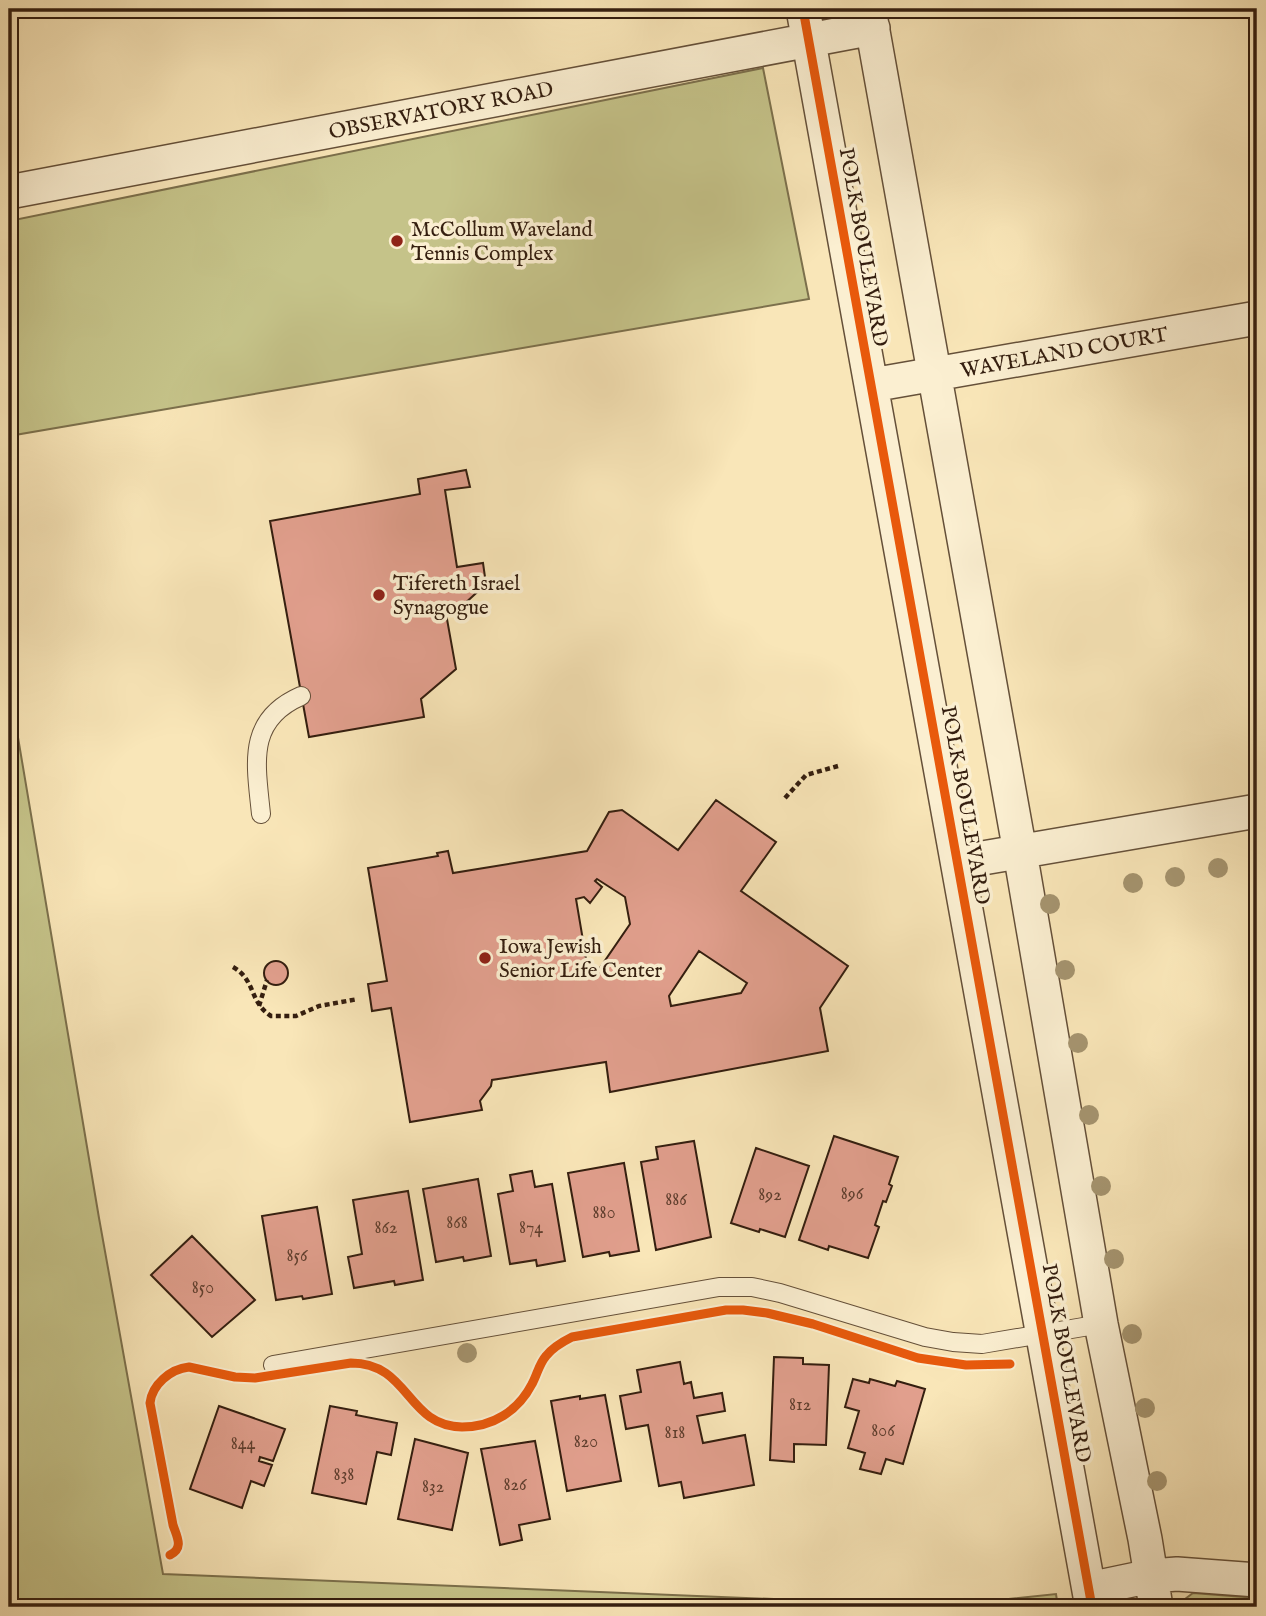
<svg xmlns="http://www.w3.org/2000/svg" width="1266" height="1616" font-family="'IM FELL English',serif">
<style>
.green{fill:#c5c389;stroke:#7c704c;stroke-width:2}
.building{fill:#e19f8d;stroke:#341e0f;stroke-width:2;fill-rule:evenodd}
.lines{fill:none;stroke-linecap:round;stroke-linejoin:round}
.service-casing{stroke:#655039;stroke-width:20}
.minor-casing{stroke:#655039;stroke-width:36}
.path{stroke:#341e0f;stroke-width:4.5;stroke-dasharray:5 3.5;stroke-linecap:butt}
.service{stroke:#fbefd1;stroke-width:18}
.minor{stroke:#fbefd1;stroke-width:33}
.cycleway-casing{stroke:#fbefd1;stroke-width:13}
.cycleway{stroke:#e8590c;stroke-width:9}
.tree{fill:#a5946f}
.poi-dot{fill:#8f2418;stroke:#fbefd1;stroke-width:2.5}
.labels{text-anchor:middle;stroke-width:7;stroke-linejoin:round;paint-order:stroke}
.number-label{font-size:18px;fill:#5f3e2e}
.street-label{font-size:21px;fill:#341e0f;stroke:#fbefd1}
.poi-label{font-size:21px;fill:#341e0f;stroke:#fbefd1;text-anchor:start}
</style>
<rect width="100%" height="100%" fill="#f9e6b8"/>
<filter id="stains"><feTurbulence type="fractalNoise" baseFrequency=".00286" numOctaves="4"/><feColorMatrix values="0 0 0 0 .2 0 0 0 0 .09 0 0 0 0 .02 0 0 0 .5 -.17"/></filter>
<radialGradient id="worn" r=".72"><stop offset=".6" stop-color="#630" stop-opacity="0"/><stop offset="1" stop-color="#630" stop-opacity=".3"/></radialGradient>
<path class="green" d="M763,68L809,299L9,436V221Z
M9,684L99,1218L163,1574L942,1606L1056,1594L1058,1607H9Z
M1193,1593L1257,1598V1607H1184L1185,1599Z"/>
<path class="building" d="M466,470L470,487L445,490L457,567L483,563L486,584L462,606L445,608L456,669L421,699L424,717L309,737L270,521L420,494L418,479Z
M716,800L776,842L741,891L848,966L820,1008L828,1051L610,1092L606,1062L492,1080L491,1086L480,1101L482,1110L410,1122L391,1008L372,1011L368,984L387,981L368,868L438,856L437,853L448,851L453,873L587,851L609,812L622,810L678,850ZM597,879L625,897L630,924L595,975L588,970L576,899L584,897L590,903L602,887L595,881ZM699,951L747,983L741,993L671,1006L669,996Z
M264 973a12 12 0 1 1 24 0a12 12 0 1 1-24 0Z
M834,1136L898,1157L889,1184L892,1186L886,1202L883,1201L875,1225L879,1227L868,1258L829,1246L828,1250L799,1240Z
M694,1141L711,1237L656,1250L641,1162L658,1159L656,1147Z
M756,1148L809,1166L785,1237L760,1229L759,1232L731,1223Z
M624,1163L639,1251L610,1256L609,1252L583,1257L568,1173Z
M532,1171L535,1187L552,1184L565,1261L537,1266L536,1260L510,1264L498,1194L513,1191L510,1175Z
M478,1179L491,1256L464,1261L463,1257L436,1262L423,1189Z
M408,1191L423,1280L395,1285L394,1281L354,1288L348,1257L362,1254L353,1200Z
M317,1207L332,1294L303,1299L302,1296L276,1300L262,1216Z
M192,1236L255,1300L212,1337L151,1275Z
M774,1357L803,1358V1364L829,1365L826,1445L794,1444V1462L770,1460Z
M680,1362L684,1384L691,1382L694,1398L722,1393L725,1411L697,1416L703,1443L745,1435L754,1485L684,1498L681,1482L659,1486L648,1425L626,1429L620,1396L641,1392L637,1370Z
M853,1379L869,1383L870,1379L895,1386L897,1381L925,1389L903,1464L886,1459L881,1474L860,1469L865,1453L848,1448L859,1411L845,1407Z
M605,1395L621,1481L567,1491L551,1401L580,1396V1399Z
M219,1406L285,1429L273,1461L260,1457L259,1461L272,1465L264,1486L251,1481L242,1508L190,1489Z
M330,1406L357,1411L356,1415L397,1423L391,1455L377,1452L366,1504L312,1493Z
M415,1439L468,1453L452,1530L398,1519Z
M535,1441L550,1519L519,1525L522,1540L500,1545L481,1449Z"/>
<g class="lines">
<defs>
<path id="service" d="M261,814C256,764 246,720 301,696
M273,1365L719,1287H752L780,1293L925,1337L953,1342L982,1344L1101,1324"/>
<path id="minor" d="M803,9L1092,1607
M869,9L1020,852L1101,1324L1145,1539L1156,1607
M9,192L873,28
M872,385L1257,318
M959,862L1257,811
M1089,1589L1151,1576L1177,1574L1257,1580"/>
</defs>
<use href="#service" class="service-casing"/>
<use href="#minor" class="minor-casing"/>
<path class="path" d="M785,798L806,775L838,766
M233,967C256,980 249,1002 271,1016H296L319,1006L358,999
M259,1006L267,980"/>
<use href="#service" class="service"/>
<use href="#minor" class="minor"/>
<defs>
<path id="cycleway" d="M803,9L1092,1607
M170,1555C184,1548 177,1537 173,1525L150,1403C152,1385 170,1369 189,1367L235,1377L255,1378L351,1363C410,1363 406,1426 462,1427C493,1427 518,1411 532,1384C537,1375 539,1364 546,1356C553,1347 562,1342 572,1337L726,1310H743L767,1313L813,1324L918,1358L966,1365L1010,1364"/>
</defs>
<use href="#cycleway" class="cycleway-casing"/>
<use href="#cycleway" class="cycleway"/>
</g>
<g class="tree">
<circle cx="1218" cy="868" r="10"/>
<circle cx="1175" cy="877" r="10"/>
<circle cx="1133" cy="883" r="10"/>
<circle cx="1050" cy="904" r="10"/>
<circle cx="1065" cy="970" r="10"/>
<circle cx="1078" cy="1043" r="10"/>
<circle cx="1089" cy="1115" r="10"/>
<circle cx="1101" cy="1186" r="10"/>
<circle cx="1114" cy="1259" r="10"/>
<circle cx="1132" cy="1334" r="10"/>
<circle cx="467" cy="1353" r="10"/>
<circle cx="1145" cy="1408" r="10"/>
<circle cx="1157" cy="1481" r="10"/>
</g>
<g class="poi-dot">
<circle cx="397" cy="241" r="7"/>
<circle cx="379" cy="595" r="7"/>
<circle cx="485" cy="958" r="7"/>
</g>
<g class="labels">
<g class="number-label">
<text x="852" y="1199">896</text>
<text x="770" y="1200">892</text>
<text x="676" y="1205">886</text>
<text x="604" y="1218">880</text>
<text x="457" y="1228">868</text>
<text x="386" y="1233">862</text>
<text x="531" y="1233">874</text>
<text x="297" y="1261">856</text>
<text x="203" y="1293">850</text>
<text x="800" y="1410">812</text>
<text x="883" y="1436">806</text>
<text x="675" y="1438">818</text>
<text x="586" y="1447">820</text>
<text x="243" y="1449">844</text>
<text x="344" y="1480">838</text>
<text x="515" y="1490">826</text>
<text x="433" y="1492">832</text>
</g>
<g class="street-label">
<text transform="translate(441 110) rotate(-11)" y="7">OBSERVATORY ROAD</text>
<text transform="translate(864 247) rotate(80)" y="7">POLK BOULEVARD</text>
<text transform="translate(1064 352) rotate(-10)" y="7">WAVELAND COURT</text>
<text transform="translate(966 805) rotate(80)" y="7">POLK BOULEVARD</text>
<text transform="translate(1067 1363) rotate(80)" y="7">POLK BOULEVARD</text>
</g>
<g class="poi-label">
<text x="411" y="236">McCollum Waveland<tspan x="411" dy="24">Tennis Complex</tspan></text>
<text x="393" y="590">Tifereth Israel<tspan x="393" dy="24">Synagogue</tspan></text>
<text x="499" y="953">Iowa Jewish<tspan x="499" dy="24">Senior Life Center</tspan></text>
</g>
</g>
<rect width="1266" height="1616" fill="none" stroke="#f9e6b8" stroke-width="35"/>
<rect x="10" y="10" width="1245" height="1595" fill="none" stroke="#341e0f" stroke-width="3.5"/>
<rect x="18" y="18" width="1231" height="1581" fill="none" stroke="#341e0f" stroke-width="2"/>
<rect width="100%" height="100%" filter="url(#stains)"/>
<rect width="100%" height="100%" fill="url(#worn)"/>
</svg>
